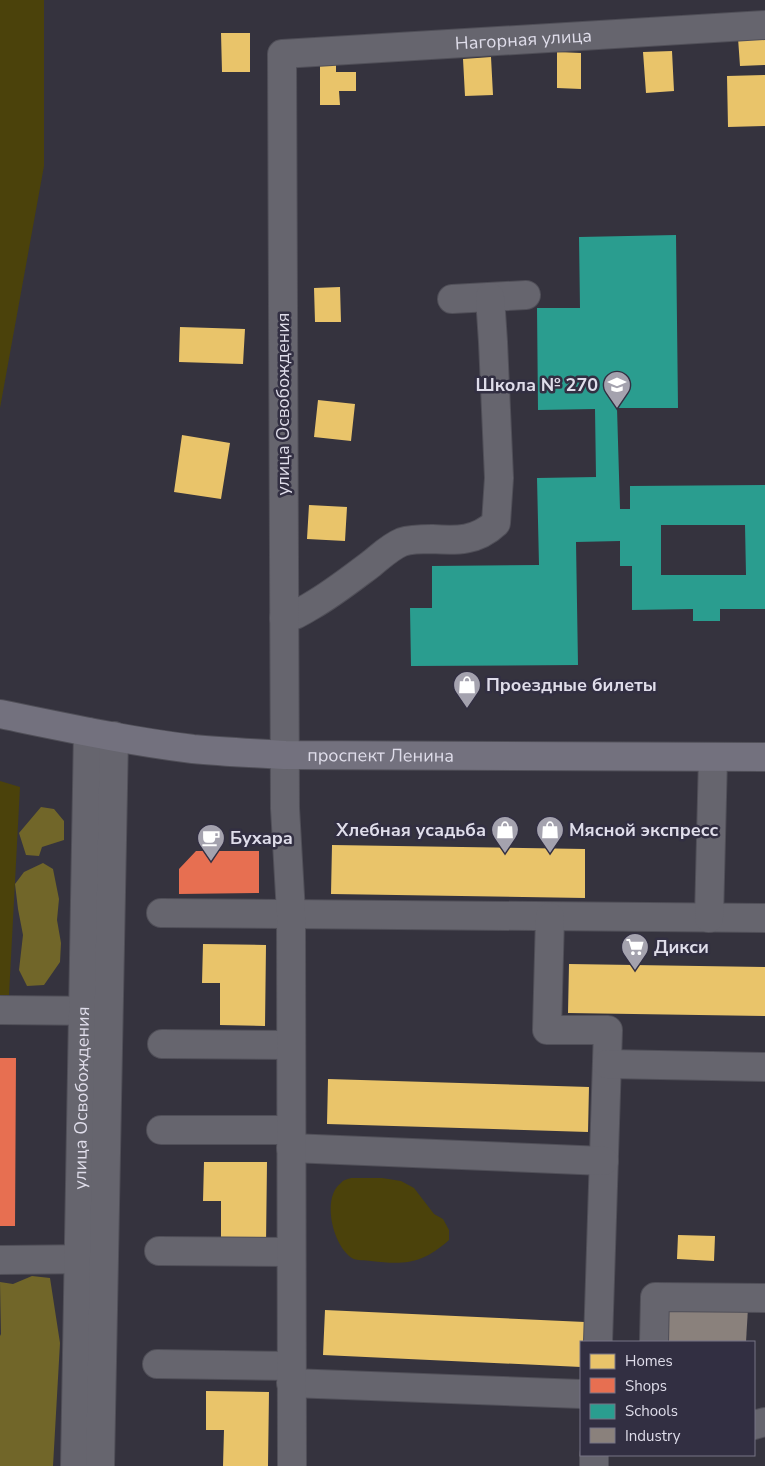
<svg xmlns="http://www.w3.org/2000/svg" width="765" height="1466" font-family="'Nunito Sans',sans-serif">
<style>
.green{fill:#4b420b}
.forest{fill:#716629}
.homes{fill:#e9c46a}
.shops{fill:#e76f51}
.schools{fill:#2a9d8f;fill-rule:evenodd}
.industry{fill:#8a817c}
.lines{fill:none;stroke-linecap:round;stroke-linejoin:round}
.minor-casing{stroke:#504f58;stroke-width:30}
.major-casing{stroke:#504f58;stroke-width:30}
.minor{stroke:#66656e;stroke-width:28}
.major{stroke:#73717e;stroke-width:28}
.labels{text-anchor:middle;stroke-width:5;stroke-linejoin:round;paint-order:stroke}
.street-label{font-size:18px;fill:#dfddea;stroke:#322f42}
.poi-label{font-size:18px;font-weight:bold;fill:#dfddea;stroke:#322f42;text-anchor:start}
</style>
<rect width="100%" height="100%" fill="#35333e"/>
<path class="green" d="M0,0H44V166L0,408Z
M0,781L20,787L9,995H0Z
M351,1178H382L401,1181L414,1188L434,1214L443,1219L449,1230V1240C422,1264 405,1265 371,1261C365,1260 356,1261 352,1258C333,1246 321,1198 341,1183C343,1180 348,1179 351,1178Z"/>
<path class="forest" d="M41,807L54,809L64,821V840L42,847L39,856L26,855L19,833Z
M43,863L53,869L59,899L57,920L61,943L60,962L44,985L27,986L19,970L23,935L18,909L15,884L24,872Z
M32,1276L50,1278L60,1343L53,1466H0V1336L1,1334L0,1282L13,1284Z"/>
<path class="homes" d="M221,33H250V72H222Z
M765,37V65L740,66L738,38Z
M672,51L674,91L646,93L643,52Z
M557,52L581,53V89L557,88Z
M320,57H336V72H356V91H339L340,105H320Z
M491,57L493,95L465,96L463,59Z
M765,75V126L728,127L727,76Z
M340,287L341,322H315L314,288Z
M180,327L245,329L243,364L179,362Z
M318,400L355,404L351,441L314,437Z
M182,435L230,443L221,499L174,492Z
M309,505L347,507L345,541L307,539Z
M332,845L585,849V898L331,894Z
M203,944L266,945L265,1026L220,1025V983H202Z
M569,964L765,967V1016L568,1013Z
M328,1079L589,1087L588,1132L327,1124Z
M204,1162H267L266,1244L221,1243V1201H203Z
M678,1235L715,1236L714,1261L677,1259Z
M325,1310L585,1322V1342H581V1367L323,1355Z
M206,1391L269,1392L268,1466H223L224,1430H206Z"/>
<path class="shops" d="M196,851H259V893L179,894V869Z
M0,1058H16L15,1226H0Z"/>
<path class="schools" d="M676,235L678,408H617L620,509H630V486L765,485V609H720V621H693V609L632,610V566H620V541L576,542L578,665L411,666L410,608H432V566L539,565L537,478L596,477L595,409L538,410L537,308H580L579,237ZM661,525H745L746,575H661Z"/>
<path class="industry" d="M669,1304L748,1308L746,1342H667Z"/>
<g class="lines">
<defs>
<g id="minor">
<path d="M452,299L526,295"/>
<path d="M284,618C294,617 302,611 311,606C332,594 351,579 371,564C381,556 390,547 402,542C411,539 422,539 432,539C457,541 477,541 496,523L499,478L493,342L490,297"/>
<path d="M161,913C363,913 564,918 765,918"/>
<path d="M550,917L547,1030H608L598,1342"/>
<path d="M709,918L713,757"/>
<path d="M0,1010L101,1011"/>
<path d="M162,1044L291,1045"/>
<path d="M607,1064L765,1067"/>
<path d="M161,1130H291"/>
<path d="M291,1148L604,1161"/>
<path d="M159,1251L291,1252"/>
<path d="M0,1260L97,1259"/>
<path d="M654,1342L655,1297L765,1298"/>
<path d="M157,1364L291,1366"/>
<path d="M291,1383L581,1394"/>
<path d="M754,1425L765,1422"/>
<path id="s1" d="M75,1466L88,732"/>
<path d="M100,1466L114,736"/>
<path id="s2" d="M292,1466L291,913L285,808L282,54L765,25"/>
<path d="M594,1466V1455"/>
</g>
<g id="major">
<path id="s3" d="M0,714C64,727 128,741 193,749C223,752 254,753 285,755L765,757"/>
</g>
</defs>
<use href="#minor" class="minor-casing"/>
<use href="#major" class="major-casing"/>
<use href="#minor" class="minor"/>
<use href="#major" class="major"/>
</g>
<defs>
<symbol id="school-pin" viewBox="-11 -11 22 30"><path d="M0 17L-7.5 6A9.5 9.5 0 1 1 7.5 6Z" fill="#a4a2ae" stroke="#322f42"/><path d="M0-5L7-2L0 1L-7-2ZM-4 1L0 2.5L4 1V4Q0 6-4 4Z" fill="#fff"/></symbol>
<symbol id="shop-pin" viewBox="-11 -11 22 30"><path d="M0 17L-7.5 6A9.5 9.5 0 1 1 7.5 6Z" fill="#a4a2ae" stroke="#322f42"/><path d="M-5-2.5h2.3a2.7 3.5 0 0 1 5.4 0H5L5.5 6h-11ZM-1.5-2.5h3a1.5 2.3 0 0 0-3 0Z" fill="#fff"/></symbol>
<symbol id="cafe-pin" viewBox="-11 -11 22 30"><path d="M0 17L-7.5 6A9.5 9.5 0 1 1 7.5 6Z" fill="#a4a2ae" stroke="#322f42"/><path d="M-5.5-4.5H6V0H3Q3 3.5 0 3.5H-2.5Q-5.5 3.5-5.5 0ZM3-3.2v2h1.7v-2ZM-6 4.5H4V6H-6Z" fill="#fff"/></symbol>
<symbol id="supermarket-pin" viewBox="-11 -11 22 30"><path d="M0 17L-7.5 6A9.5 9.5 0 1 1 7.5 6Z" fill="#a4a2ae" stroke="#322f42"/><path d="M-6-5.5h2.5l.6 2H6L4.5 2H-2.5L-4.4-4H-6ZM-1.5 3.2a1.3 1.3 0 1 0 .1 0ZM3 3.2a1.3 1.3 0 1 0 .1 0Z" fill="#fff"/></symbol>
</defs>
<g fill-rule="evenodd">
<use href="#school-pin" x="601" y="369" width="32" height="43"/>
<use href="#shop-pin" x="451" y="669" width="32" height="43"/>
<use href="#shop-pin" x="489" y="814" width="32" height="43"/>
<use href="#shop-pin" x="534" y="814" width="32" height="43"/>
<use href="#cafe-pin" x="195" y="822" width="32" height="43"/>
<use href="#supermarket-pin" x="619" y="931" width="32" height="43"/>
</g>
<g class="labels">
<g class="street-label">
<text dy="6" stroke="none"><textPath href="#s2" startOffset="1654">Нагорная улица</textPath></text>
<text transform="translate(283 404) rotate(-90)" y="6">улица Освобождения</text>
<text dy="6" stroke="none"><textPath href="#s3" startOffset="384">проспект Ленина</textPath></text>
<text dy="6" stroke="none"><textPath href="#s1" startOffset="368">улица Освобождения</textPath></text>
</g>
<g class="poi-label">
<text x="598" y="391" text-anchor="end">Школа № 270</text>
<text x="486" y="691">Проездные билеты</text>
<text x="486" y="836" text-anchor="end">Хлебная усадьба</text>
<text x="569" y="836">Мясной экспресс</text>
<text x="230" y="844">Бухара</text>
<text x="654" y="953">Дикси</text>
</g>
</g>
<rect x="580" y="1341" width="175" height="115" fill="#322f42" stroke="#777585"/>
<rect x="590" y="1354" width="25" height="15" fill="#e9c46a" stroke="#777585"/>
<text x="625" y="1366" font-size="15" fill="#dfddea">Homes</text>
<rect x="590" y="1378" width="25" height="15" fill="#e76f51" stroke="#777585"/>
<text x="625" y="1391" font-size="15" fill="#dfddea">Shops</text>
<rect x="590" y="1404" width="25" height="15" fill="#2a9d8f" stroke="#777585"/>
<text x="625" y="1416" font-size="15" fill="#dfddea">Schools</text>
<rect x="590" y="1428" width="25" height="15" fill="#8a817c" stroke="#777585"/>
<text x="625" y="1441" font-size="15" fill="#dfddea">Industry</text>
</svg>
